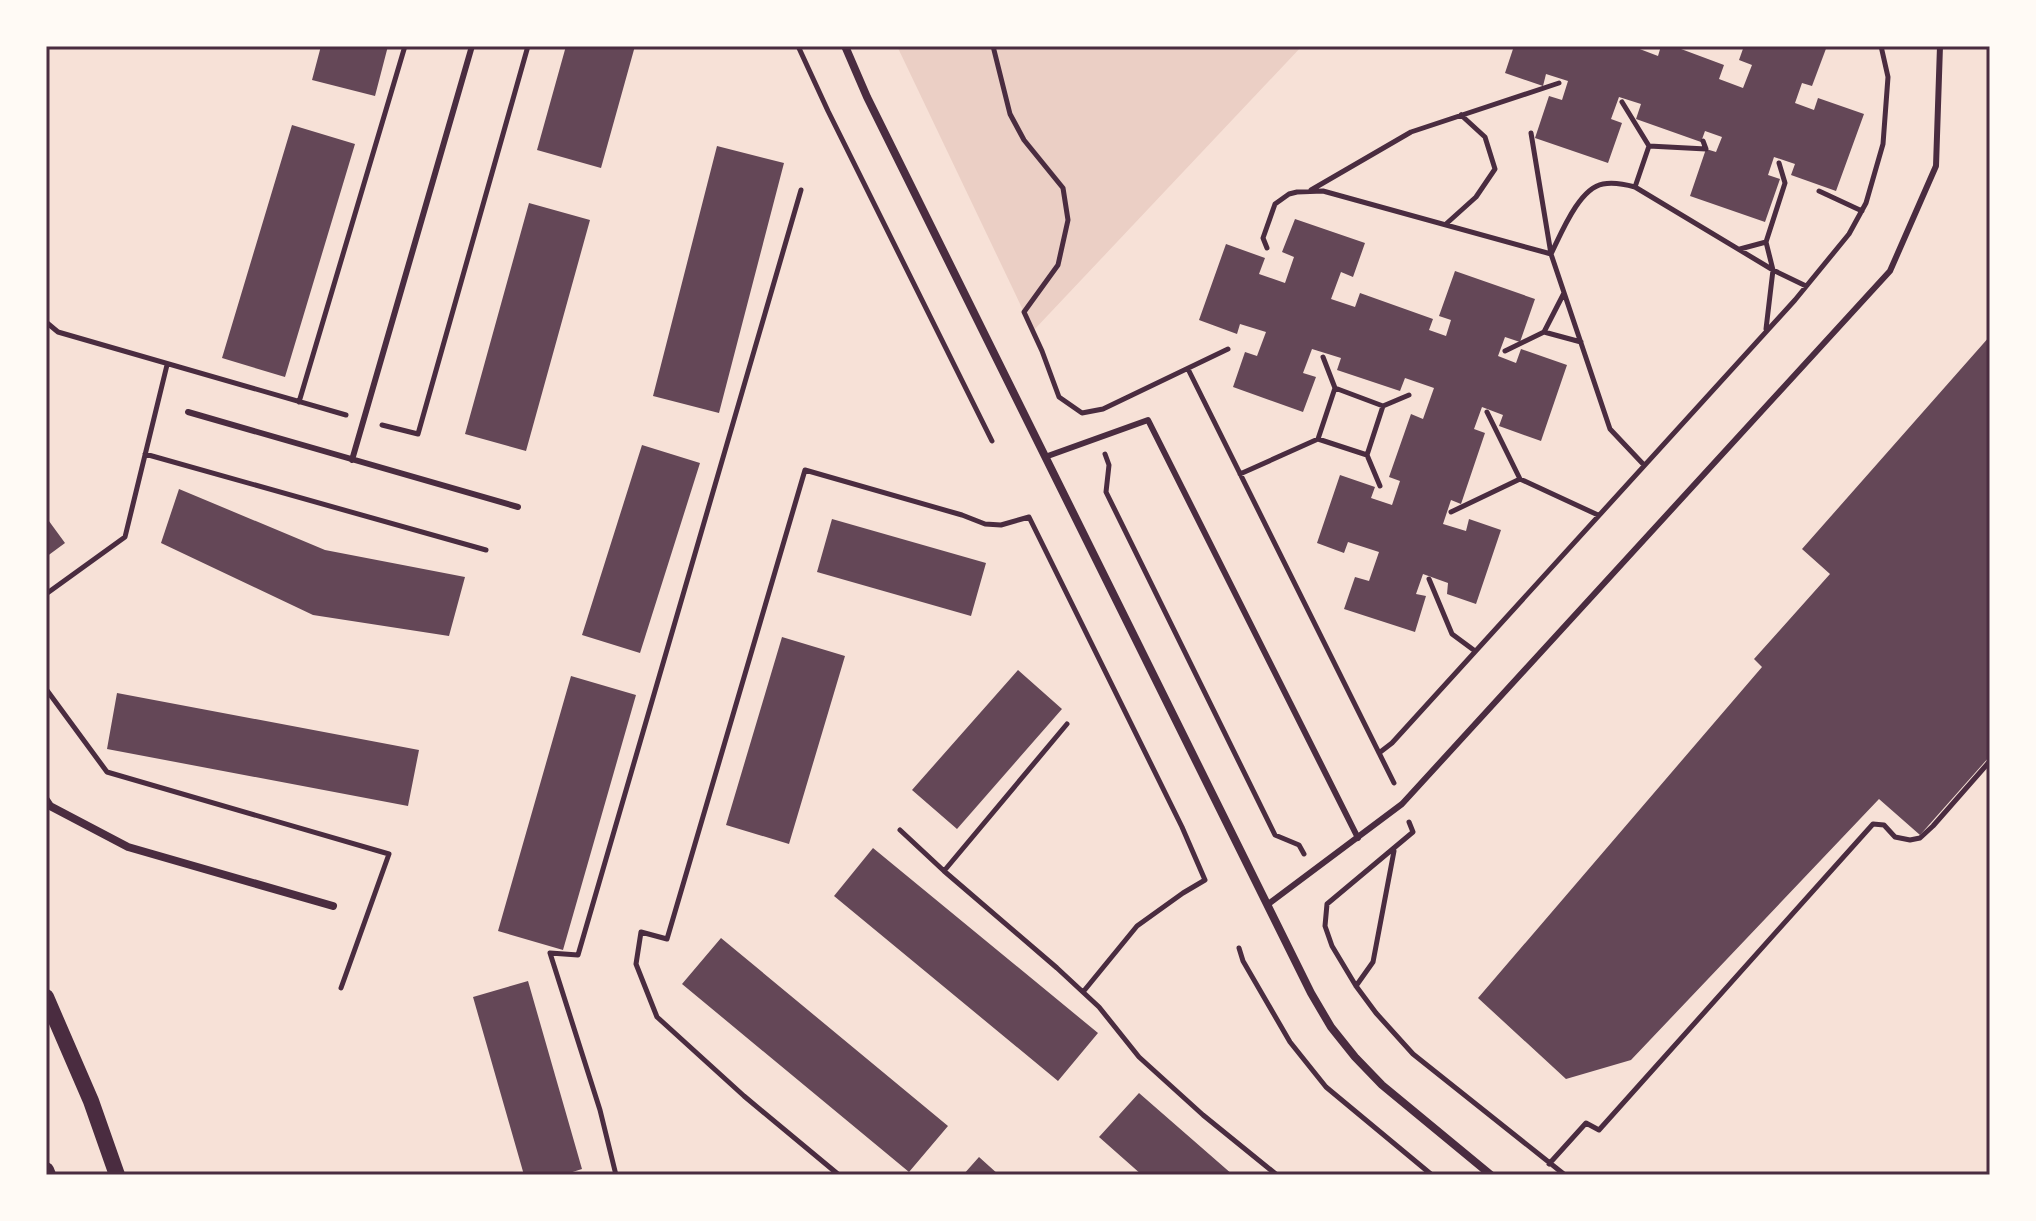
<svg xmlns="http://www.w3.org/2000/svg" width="2036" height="1221" font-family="Signika,sans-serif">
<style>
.green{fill:#ebcfc5}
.building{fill:#644757}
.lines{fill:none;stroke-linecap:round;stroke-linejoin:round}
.path{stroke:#4a2c40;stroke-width:5}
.service{stroke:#4a2c40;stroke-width:6}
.minor{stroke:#4a2c40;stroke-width:8}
.secondary{stroke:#4a2c40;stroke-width:16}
.neatline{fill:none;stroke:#4a2c40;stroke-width:3}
</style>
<rect width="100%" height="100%" fill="#f7e1d7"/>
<path class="green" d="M897,46H1302L1033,331Z"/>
<path class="building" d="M321,46H388L375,96L312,80Z
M566,46H635L601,168L537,150Z
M1514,46H1638L1637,48L1658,56L1661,46H1673L1724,65L1719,79L1743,88L1752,65L1739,60L1744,46H1827L1812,86L1802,83L1795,103L1814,110L1818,98L1864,114L1836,191L1791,175L1795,164L1774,157L1768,175L1780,179L1765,222L1690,196L1706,149L1716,152L1722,137L1705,131L1701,142L1636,119L1641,104L1619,97L1611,119L1622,123L1608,163L1535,138L1549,96L1562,100L1568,81L1546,74L1543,86L1505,73Z
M292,125L355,144L285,377L222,358Z
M717,146L784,163L719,413L653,396Z
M529,203L590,220L526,451L465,434Z
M1295,219L1365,243L1353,277L1341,272L1331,299L1355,307L1360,293L1433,319L1429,330L1446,336L1451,320L1439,316L1455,271L1535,299L1520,342L1505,337L1498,356L1516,363L1521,349L1567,365L1541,441L1499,426L1503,415L1482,407L1474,429L1485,433L1461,504L1451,500L1443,524L1466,531L1469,519L1501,530L1476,604L1447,594L1448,583L1423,574L1416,594L1426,596L1415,632L1344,609L1355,577L1369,581L1379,552L1348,542L1344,553L1317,543L1340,475L1375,487L1371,498L1392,505L1400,481L1389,477L1411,414L1423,419L1434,388L1405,378L1400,391L1337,370L1341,358L1312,349L1303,373L1316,377L1303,412L1233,387L1245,352L1257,356L1266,332L1240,324L1237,334L1199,320L1226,244L1265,258L1259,274L1285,283L1294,257L1282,252Z
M1990,336V756L1920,835L1879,799L1631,1060L1566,1079L1478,998L1762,667L1754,659L1830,574L1802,549Z
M642,445L700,463L640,653L582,635Z
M179,489L325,550L465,577L449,636L313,615L161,543Z
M46,517L65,543L46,557Z
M832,519L986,563L971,616L817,572Z
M782,637L845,656L789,844L726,825Z
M1018,670L1062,709L957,829L912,790Z
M571,676L636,695L563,950L498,931Z
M117,693L419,750L408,806L107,749Z
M873,848L1098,1033L1058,1081L834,896Z
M721,938L948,1126L909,1172L682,984Z
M528,981L582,1169L563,1175H524L473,997Z
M1139,1093L1233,1175H1142L1099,1137Z
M979,1157L999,1175H963Z"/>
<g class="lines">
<path class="path" d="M798,46L828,111L992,441
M993,46L1010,114L1024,140L1063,188L1068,220L1058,265L1024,312L1042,351L1059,397L1082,413L1103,409L1228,349
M1622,102L1649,146L1635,187
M1649,146L1706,149L1703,141
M1311,190L1411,132L1559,83
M1819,191L1862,211
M1446,224L1476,197L1495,169L1485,137L1461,115
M1267,248L1263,238L1275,204L1289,194L1297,192L1323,191L1551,254L1531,133
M1740,249L1766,242
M46,322L58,332L346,415
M1766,329L1773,270L1766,242L1785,183L1779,163
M1544,332L1581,342
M1505,351L1544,332L1564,293
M1323,357L1335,388L1383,406L1409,395
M1188,369L1394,783
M299,402L405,46
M1487,412L1520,479L1598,515
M382,425L418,434L528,46
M1318,439L1367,455L1380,486
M145,454L486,550
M1105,454L1109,465L1106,492L1275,835L1299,845L1304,854
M1367,455L1383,406
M1644,465L1610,429L1551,254C1561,234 1579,188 1603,184C1614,182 1624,184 1635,187L1773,270L1806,286
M1240,474L1318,439L1335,388
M1451,512L1520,479
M1429,579L1452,634L1475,651
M46,594L125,537L167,365
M46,689L107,772L389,854L341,988
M1379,753L1392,743L1795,300L1849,234L1866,203L1883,144L1888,77L1881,46
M1409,822L1413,832L1327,904L1325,926L1332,946L1356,986L1376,1013L1413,1054L1565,1175
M900,830L944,871L1067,724
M944,871L1057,968L1099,1007L1139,1057L1203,1115L1277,1175
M1239,948L1243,961L1290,1042L1326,1087L1432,1175
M1356,986L1373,962L1394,851
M1549,1164L1586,1123L1599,1130L1873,824L1884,825L1895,837L1910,840L1920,838L1933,826L1990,761
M616,1175L600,1110L550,953L578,955L801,190
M839,1175L744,1096L657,1017L636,964L641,932L667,939L805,470L962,515L985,524L1001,525L1029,517L1182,827L1205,880L1183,893L1137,926L1083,992"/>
<path class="service" d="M188,412L518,507
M1045,457L1148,420L1358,838
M352,460L472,46
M1267,905L1402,804L1890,271L1936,166L1940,46"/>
<path class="minor" d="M845,46L867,97L1311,993L1331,1027L1355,1057L1382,1085L1491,1175
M46,800L50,806L128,847L333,906"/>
<path class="secondary" d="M46,997L91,1101L117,1175
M46,1170L48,1175"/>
</g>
<rect width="2036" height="1221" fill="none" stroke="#fffaf5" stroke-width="96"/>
<rect x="48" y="48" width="1940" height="1125" class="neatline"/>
</svg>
